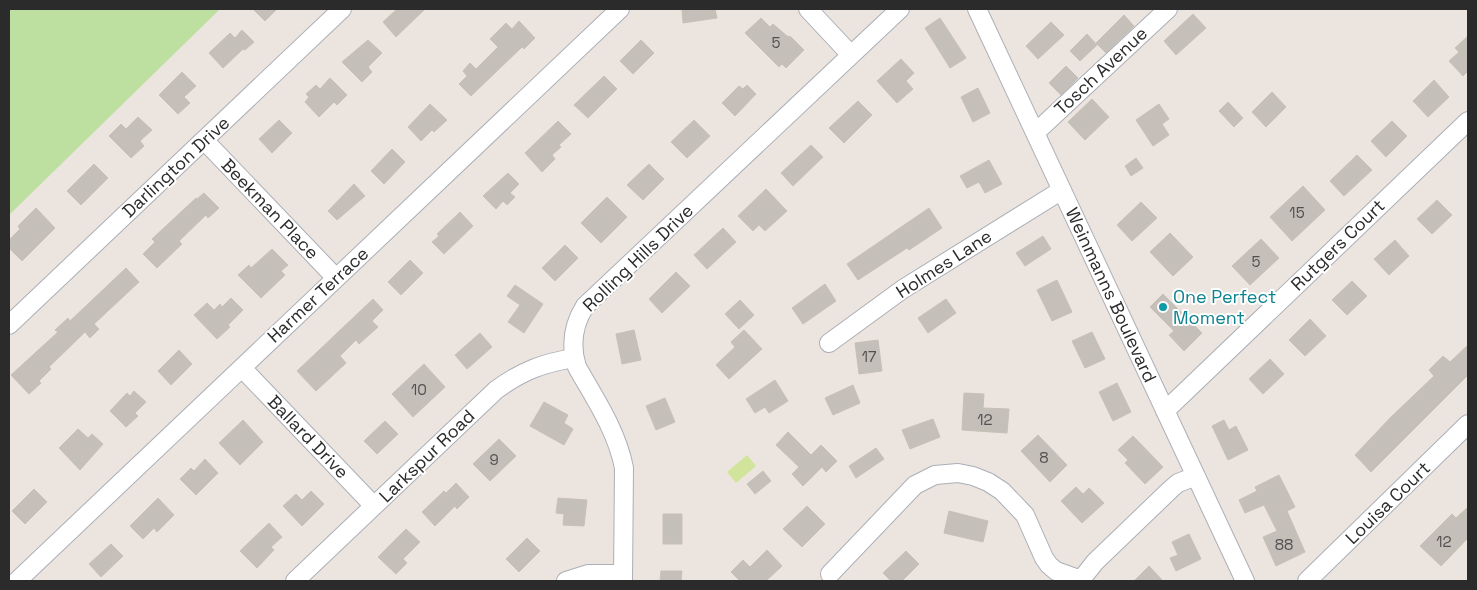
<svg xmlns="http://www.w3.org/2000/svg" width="1477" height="590" font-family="'Space Grotesk',sans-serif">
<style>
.green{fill:#bddf9f}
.pitch{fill:#d0e59b}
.building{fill:#c5bfba;stroke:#c7c0b8}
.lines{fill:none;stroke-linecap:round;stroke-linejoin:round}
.minor-casing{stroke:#abafb7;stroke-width:20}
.minor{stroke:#fff;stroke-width:18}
.culture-dot{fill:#0f9aa8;stroke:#fff;stroke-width:2}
.labels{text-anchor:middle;stroke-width:4;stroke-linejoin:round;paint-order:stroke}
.number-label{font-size:15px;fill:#52504f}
.street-label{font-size:18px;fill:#2b2b2b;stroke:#fff}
.culture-label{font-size:18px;fill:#0d838f;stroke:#fff;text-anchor:start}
</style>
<rect width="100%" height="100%" fill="#ece4de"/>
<path class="green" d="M9,9H220L9,215Z"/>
<path class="pitch" d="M747,455L756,466L736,483L727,472Z"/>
<path class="building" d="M253,9H277L265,21Z
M397,9H425L396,37L383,22Z
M682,9H715L717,18L683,23Z
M1193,14L1206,28L1176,55L1164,41Z
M1124,15L1134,26L1106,53L1096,43Z
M761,18L770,27L773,24L787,36L791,37L804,50L786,68L782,64L779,67L745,33Z
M940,18L966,58L950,68L925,28Z
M519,21L535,38L524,49L522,47L471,96L459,84L467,76L463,71L470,63L476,69L498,47L490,39L506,23L512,29Z
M1051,22L1064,35L1038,59L1026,46Z
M242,30L254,42L245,50L243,49L223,68L209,53L230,33L235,38Z
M1087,34L1097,45L1080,61L1070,51Z
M1468,36V71L1463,76L1449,61L1459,52L1455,48Z
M368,40L382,53L368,67L372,72L362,82L342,62Z
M641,40L654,53L633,74L620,61Z
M901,59L914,73L906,81L913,89L897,103L877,81Z
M1066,66L1078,78L1061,95L1049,83Z
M182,72L196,86L184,97L190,103L178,114L159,95Z
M604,76L617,89L588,118L574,105Z
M330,78L347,95L337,105L334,102L319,117L305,102L309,97L306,94L316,85L320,89Z
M1434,80L1449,97L1428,117L1413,101Z
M747,85L756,94L735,116L722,103L739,86L743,89Z
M978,88L990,113L973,122L961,97Z
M1272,92L1286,107L1266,127L1252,112Z
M1092,99L1109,117L1085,140L1068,122Z
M858,101L872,115L844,143L829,128Z
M1228,102L1243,118L1234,127L1219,111Z
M430,104L447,120L434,132L432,130L421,141L408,127Z
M1159,104L1169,119L1162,124L1169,135L1153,146L1136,120Z
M138,117L152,130L140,141L144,146L131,158L109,136L121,124L126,129Z
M279,120L292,133L272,153L259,139Z
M694,120L710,136L687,158L671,142Z
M558,121L571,134L559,145L561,147L552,155L555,159L542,172L525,153Z
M1392,121L1407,136L1386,157L1371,141Z
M811,145L823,157L793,186L781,173Z
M392,149L405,162L384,184L371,171Z
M1357,155L1372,170L1344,196L1330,181Z
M1136,158L1143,168L1131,176L1125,166Z
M989,160L1002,184L985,193L979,182L967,188L960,176Z
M94,164L108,178L81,205L67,191Z
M649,164L664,179L643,200L627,185Z
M508,173L519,184L510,193L515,197L507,205L503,201L496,209L483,196Z
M354,184L365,196L337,220L328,211Z
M1303,186L1325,210L1292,241L1270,217Z
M766,189L787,211L765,231L759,225L753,231L738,216Z
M204,193L219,208L208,218L206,215L179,241L182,244L157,268L143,254L155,242L152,239L196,198L197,199Z
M607,197L627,217L601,243L581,223Z
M1437,200L1452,215L1432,234L1417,219Z
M1141,202L1157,218L1132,241L1117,225Z
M36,208L55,228L22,261L9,248V240L20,229L18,226Z
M929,208L942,228L909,250L907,248L858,280L847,264Z
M460,212L473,226L444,254L432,242L439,236L437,234Z
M723,228L736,242L707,269L694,255Z
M1170,233L1193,257L1173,276L1150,252Z
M1043,236L1051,249L1025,266L1016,253Z
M1261,239L1279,258L1250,285L1232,266Z
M1395,240L1409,256L1389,275L1374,259Z
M565,245L578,258L555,281L542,268Z
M272,249L288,265L281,271L285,275L261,298L238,275L249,265L251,268Z
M410,260L423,273L401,295L388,282Z
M126,268L139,282L94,324L99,329L90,338L85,332L49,367L51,369L39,381L41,383L29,394L11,375L58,332L55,330L68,318L70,321Z
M676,272L690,286L662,313L649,299Z
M1057,280L1072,312L1052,321L1037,290Z
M1352,281L1367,296L1347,315L1332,300Z
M825,284L836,301L803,324L792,308Z
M515,285L543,304L524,333L508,322L520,305L507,296Z
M1163,294L1202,333L1184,351L1169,335L1174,331L1150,307Z
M231,298L243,310L228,325L230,327L217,339L194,315L207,303L214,310L220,304L222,307Z
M373,299L383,310L372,321L378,327L359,344L356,340L340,356L346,363L316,391L297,371Z
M946,299L956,313L928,333L918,318Z
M740,300L754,315L739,329L725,314Z
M1310,319L1326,336L1305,356L1289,340Z
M634,330L641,360L622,364L616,334Z
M744,330L762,349L729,379L716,365L735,347L731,342Z
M1092,332L1105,359L1085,368L1072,341Z
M480,333L492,347L467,369L455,355Z
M878,340L882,371L859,374L855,343Z
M1468,345V375L1371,472L1355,455L1391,417L1434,376L1429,370L1443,356L1450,362Z
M179,350L192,364L171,385L158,371Z
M1270,359L1284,374L1263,394L1249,379Z
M424,364L445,387L413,417L392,394Z
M775,380L788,401L769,413L765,407L755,413L746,399Z
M1117,383L1131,412L1113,421L1099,392Z
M853,385L860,403L833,415L825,398Z
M134,391L146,402L135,413L138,416L126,427L110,411L127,393L130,396Z
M964,393L984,394L983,408L1009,409L1007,433L962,430Z
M665,398L675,422L656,430L646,406Z
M544,402L568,415L564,423L573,429L564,445L530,426Z
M933,419L940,437L910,449L902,430Z
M243,420L263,442L240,465L219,443Z
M1224,420L1229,430L1236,426L1248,450L1228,460L1212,426Z
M385,421L398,434L377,454L364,441Z
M78,429L88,438L92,434L103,444L80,470L59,448Z
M788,432L811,455L821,445L837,461L826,472L822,467L803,486L792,474L799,467L776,445Z
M1038,435L1067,465L1050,482L1021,451Z
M1133,436L1163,467L1145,484L1125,463L1128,460L1118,450Z
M499,439L516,456L490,481L473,464Z
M876,448L884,459L856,478L849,466Z
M205,459L218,473L196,495L180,479L191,468L194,471Z
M763,471L771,481L755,494L747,484Z
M1279,475L1295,507L1287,511L1305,552L1276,566L1263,537L1277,531L1264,505L1245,513L1239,500L1257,491L1255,487Z
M456,483L469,497L457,509L455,506L435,526L422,512L444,491L446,493Z
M1076,487L1083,494L1089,488L1104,503L1082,523L1061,501Z
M34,489L47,502L25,524L12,511Z
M311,491L324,504L302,526L283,506L296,494L302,500Z
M158,498L174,515L157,532L154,528L143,539L130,526Z
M558,498L587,500L584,526L563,525L564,514L556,513Z
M807,506L825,524L802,547L783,529Z
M1468,507V538L1441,566L1420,546L1452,514L1456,518Z
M949,511L988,521L983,542L944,533Z
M663,514H682V544H663Z
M269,523L282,537L271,547L274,550L257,568L240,551Z
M406,529L420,542L403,559L407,563L396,574L378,557Z
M1189,534L1201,559L1176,571L1170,558L1178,555L1172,542Z
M527,538L540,551L519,572L506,559Z
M111,544L123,556L101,577L89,564Z
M767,550L782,566L766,581H740L731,572L743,560L750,567Z
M906,551L919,564L902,581H891L883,573Z
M1149,566L1163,581H1134Z
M661,571H682L681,581H660Z"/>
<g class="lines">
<defs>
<path id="minor" d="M808,9L851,55
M977,9L1245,581
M1035,133L1168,9
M204,140L336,278
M9,325L342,9
M829,343L903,289L1062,190
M242,368L374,506
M1165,411L1468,121
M830,574L915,485L935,475L958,473L973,476L988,482L1002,491L1025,515L1044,558L1049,565L1056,571L1081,580
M17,581L620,9
M295,581L496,390C522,371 543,363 574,358
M566,581L588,574H623
M623,581L624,468C617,431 595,399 577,367C570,345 573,325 585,306L900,9
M1080,581L1095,562L1171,489L1178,483L1196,476
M1307,581L1468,424"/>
</defs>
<use href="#minor" class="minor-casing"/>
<use href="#minor" class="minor"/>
</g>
<circle class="culture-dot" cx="1163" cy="307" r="5"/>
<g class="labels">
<g class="number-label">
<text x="776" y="48">5</text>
<text x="1297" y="218">15</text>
<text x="1256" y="267">5</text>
<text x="869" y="362">17</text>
<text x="419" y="395">10</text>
<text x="985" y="425">12</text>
<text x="1044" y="463">8</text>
<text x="494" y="465">9</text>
<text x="1444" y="547">12</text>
<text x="1284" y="550">88</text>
</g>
<g class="street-label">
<text transform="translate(1101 71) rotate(-43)" y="6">Tosch Avenue</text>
<text transform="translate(176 167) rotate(-43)" y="6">Darlington Drive</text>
<text transform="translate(270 209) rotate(46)" y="6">Beekman Place</text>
<text transform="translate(1338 245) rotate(-44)" y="6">Rutgers Court</text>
<text transform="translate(638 258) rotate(-44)" y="6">Rolling Hills Drive</text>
<text transform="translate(944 264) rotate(-33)" y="6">Holmes Lane</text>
<text transform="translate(318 295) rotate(-43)" y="6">Harmer Terrace</text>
<text transform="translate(1111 295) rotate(65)" y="6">Weinmanns Boulevard</text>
<text transform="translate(308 437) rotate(46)" y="6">Ballard Drive</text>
<text transform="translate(427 456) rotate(-44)" y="6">Larkspur Road</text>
<text transform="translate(1388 503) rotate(-44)" y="6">Louisa Court</text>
</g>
<g class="culture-label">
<text x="1173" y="303">One Perfect<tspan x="1173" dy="21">Moment</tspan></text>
</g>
</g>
<rect width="1477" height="590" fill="none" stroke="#2b2b2b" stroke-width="20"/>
</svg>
